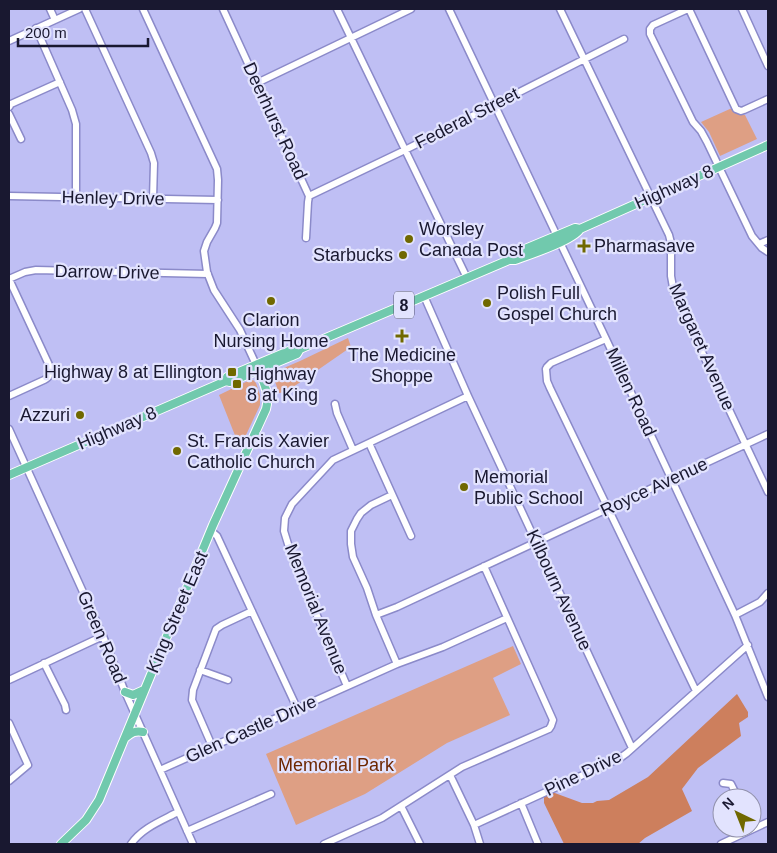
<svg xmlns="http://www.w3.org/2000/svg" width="777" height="853" font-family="Arial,sans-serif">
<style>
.green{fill:#de9f84}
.forest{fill:#cd7f5d}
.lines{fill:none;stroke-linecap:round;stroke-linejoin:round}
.minor-casing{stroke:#8b8ac9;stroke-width:9}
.major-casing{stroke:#fff;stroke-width:10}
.minor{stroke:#fff;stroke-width:6}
.major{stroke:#71c9ad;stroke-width:8}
.poi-dot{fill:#706800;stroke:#e2e3fe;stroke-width:2}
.labels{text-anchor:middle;stroke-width:4.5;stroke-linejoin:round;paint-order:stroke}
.shield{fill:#e2e3fe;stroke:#55556e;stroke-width:1}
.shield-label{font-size:16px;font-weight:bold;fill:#191830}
.street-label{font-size:18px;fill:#191830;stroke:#e2e3fe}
.poi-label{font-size:18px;fill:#191830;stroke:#e2e3fe;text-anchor:start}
.park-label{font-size:18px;fill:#6d2600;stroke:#e2e3fe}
</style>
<rect width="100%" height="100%" fill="#bfbff4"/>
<path class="green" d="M732,108L741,115H745L757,139L720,156L709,132L701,122Z
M348,338L351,347L286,392L279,393L272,373L300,361Z
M250,380H253L256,383L260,395V405L240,448L219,395Z
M513,646L521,664L493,678L510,715L447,743L365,794L296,825L266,754Z"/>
<path class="forest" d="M737,694L748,712V717L739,723L741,736L698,768L682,789L692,811L645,838L638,844H564L544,803V795L552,792L582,803H593L597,801L609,800L648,777Z"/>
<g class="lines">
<defs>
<path id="minor" d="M50,9L55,20
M85,9L151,153L154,163L153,199
M143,9L217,169L218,180L217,223L215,228L207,242L204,251L207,272L214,290L240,330L258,369
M223,9L309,196L308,202L306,238
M337,9L467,278
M449,9L606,339L735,615L768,697
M560,9L669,235L671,243V276L674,293L768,492
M688,9L653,25L650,29V34L693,122L701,131L707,142L752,236L762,248L768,252
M689,9L736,109L741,111L744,110L768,99
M742,9L768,66
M36,28L72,110L76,124V198
M9,41L79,9
M257,83L411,9
M9,107L11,104L60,82
M9,114L21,139
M9,196L218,200
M309,196L405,150L624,39
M759,244L768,240
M9,279L25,272L36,270L208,274
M9,279L50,367C50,374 50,377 44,380L9,396
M424,296L468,396L632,748
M546,369L547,381L550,388L696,691
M546,369L547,367L551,363L606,339
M335,404L337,413L353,450
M9,429L103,636L125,692L193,844
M369,443L411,536
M392,495L371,505L361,513L357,519L351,531V544L353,557L367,588L376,615L397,664
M211,531L217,536L297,708
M376,615L397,607L768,434
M735,615L760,602L768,593
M44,663L65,705L66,710
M200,670L228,680
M9,680L103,636
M347,686L292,557L284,531L285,518L292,504L333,460L468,396
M9,723L28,765L9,781
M212,746L192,700L193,690L216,629L222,625L252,611
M160,770L397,664L443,647L507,618
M450,775L474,825L480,844
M723,783L731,784L738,798
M521,803L538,844
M401,806L420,844
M474,825L620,758L627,753L748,645
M187,831L271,794
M131,844C142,828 161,821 178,812
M324,844L382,818L462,767L549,729L551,726L553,720L484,566
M721,844L768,822"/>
<path id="major" d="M509,260L513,254L575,228L580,229L768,145
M226,381L227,377L296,348L300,349L509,260H515C529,255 574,240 580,229
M9,475L226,381L230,382L297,354L300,349
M125,692L133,695L144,690
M125,738C131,733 135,730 143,732
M61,844L86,820L99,800L213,525L266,409C270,394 264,384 259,370"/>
</defs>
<use href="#minor" class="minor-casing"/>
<use href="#major" class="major-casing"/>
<use href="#minor" class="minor"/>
<use href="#major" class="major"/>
</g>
<g class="poi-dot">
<circle cx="409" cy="239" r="5"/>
<path d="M581.5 238.5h5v5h5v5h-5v5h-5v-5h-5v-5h5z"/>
<circle cx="403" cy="255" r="5"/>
<circle cx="271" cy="301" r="5"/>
<circle cx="487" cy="303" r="5"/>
<path d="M399.5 328.5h5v5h5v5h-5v5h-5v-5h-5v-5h5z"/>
<rect x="227" y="367" width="10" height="10" rx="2.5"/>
<rect x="232" y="379" width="10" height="10" rx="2.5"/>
<circle cx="80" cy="415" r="5"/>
<circle cx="177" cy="451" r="5"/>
<circle cx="464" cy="487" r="5"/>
</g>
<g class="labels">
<rect class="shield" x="394" y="291.5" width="20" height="27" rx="4"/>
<g class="shield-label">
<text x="404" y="311">8</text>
</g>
<g class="street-label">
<text transform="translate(467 118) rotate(-27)" y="6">Federal Street</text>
<text transform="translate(275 121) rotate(65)" y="6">Deerhurst Road</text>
<text transform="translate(674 187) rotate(-24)" y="6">Highway 8</text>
<text transform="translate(113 198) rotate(1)" y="6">Henley Drive</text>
<text transform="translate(107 272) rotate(1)" y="6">Darrow Drive</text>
<text transform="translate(702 347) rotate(66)" y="6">Margaret Avenue</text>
<text transform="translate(631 392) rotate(65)" y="6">Millen Road</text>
<text transform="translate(117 428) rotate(-23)" y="6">Highway 8</text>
<text transform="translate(654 487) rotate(-25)" y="6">Royce Avenue</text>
<text transform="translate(559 590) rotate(65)" y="6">Kilbourn Avenue</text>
<text transform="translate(316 609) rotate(68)" y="6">Memorial Avenue</text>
<text transform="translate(177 612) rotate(-67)" y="6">King Street East</text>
<text transform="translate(102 637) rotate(67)" y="6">Green Road</text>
<text transform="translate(251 729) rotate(-24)" y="6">Glen Castle Drive</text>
<text transform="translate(583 773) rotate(-26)" y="6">Pine Drive</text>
</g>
<g class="poi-label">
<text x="419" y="235">Worsley<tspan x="419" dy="21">Canada Post</tspan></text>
<text x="594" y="252">Pharmasave</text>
<text x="393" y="261" text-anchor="end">Starbucks</text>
<text x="497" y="299">Polish Full<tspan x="497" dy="21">Gospel Church</tspan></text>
<text x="271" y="326" text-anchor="middle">Clarion<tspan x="271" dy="21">Nursing Home</tspan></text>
<text x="402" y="361" text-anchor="middle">The Medicine<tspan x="402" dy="21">Shoppe</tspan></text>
<text x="222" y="378" text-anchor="end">Highway 8 at Ellington</text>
<text x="247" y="380">Highway<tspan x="247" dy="21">8 at King</tspan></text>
<text x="70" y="421" text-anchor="end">Azzuri</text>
<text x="187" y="447">St. Francis Xavier<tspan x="187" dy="21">Catholic Church</tspan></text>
<text x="474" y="483">Memorial<tspan x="474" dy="21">Public School</tspan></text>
</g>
<g class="park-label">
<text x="336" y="771">Memorial Park</text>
</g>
</g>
<rect width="777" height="853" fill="none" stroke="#191830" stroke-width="20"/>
<g transform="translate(737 813) rotate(317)"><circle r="24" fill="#e2e3fe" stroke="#9292ac"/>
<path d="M0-4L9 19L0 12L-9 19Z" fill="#706800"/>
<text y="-8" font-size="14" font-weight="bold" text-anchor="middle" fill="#191830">N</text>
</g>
<path d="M18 38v8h130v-8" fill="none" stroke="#191830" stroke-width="2.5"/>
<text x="25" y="38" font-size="15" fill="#191830" stroke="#e2e3fe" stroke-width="4" paint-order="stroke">200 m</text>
</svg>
